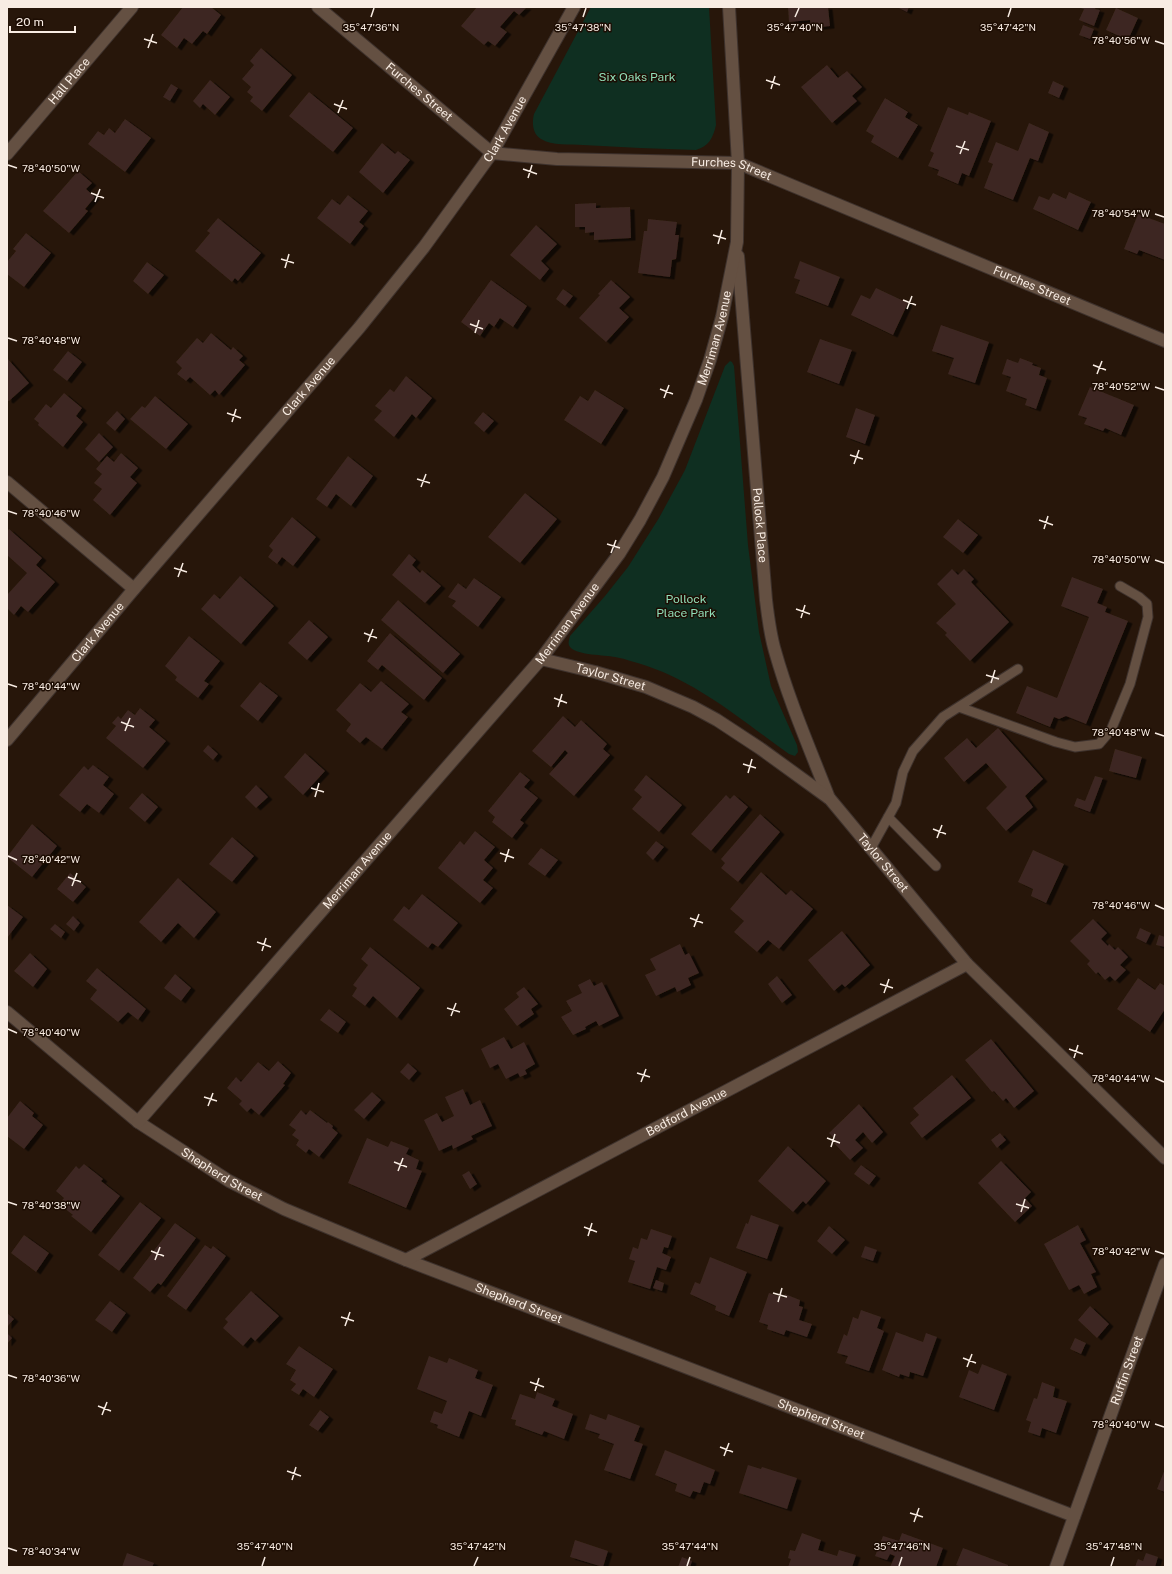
<svg xmlns="http://www.w3.org/2000/svg" width="1172" height="1574" font-family="'Public Sans',sans-serif">
<style>
.green{fill:#0f2f21}
.building{fill:#3d2820;filter:url(#shadow)}
.lines{fill:none;stroke-linecap:round;stroke-linejoin:round}
.service-casing{stroke:#3e322d;stroke-width:11}
.minor-casing{stroke:#3e322d;stroke-width:14}
.service{stroke:#645042;stroke-width:9}
.minor{stroke:#645042;stroke-width:12}
.ticks{fill:none;stroke:#f8ece3;stroke-width:1.5}
.labels{text-anchor:middle;stroke-width:3;stroke-linejoin:round;paint-order:stroke}
.park-label{font-size:12px;fill:#90deb8;stroke:#1d0d03}
.street-label{font-size:12px;fill:#f8ece3;stroke:#1d0d03}
.ticks-label{font-size:10px;text-anchor:middle;fill:#f8ece3;stroke:#1d0d03;stroke-width:3;stroke-linejoin:round;paint-order:stroke}
</style>
<defs>
<filter id="shadow"><feDropShadow dx="4.5" dy="2.5" stdDeviation="0" flood-color="#0009"/></filter>
</defs>
<rect width="100%" height="100%" fill="#27160a"/>
<path class="green" d="M591,7H709L716,125C713,138 709,146 696,150C659,149 621,147 583,145C570,144 552,146 541,139C532,134 532,122 534,114Z
M730,361L732,362L734,366L748,545L759,632L771,686L797,745L798,752L795,756L789,754C744,722 700,684 647,666C637,663 626,659 615,657C604,655 578,655 571,648C567,644 569,641 570,636L605,596L628,567L659,518L685,470L725,366Z"/>
<path class="building" d="M183,7H211L221,15L207,34L203,31L192,44L184,38L177,48L161,35Z
M477,7H527L519,15L514,11L500,27L507,32L495,46L488,41L484,45L461,26Z
M788,7H828L830,26L811,28L810,20L789,22Z
M897,7H909L907,12Z
M1078,7H1096L1095,9L1100,10L1094,26L1079,20L1084,9Z
M1116,8L1138,18L1128,40L1106,30Z
M1083,25L1094,29L1090,39L1079,35Z
M261,48L292,75L262,111L250,101L253,97L247,92L251,87L242,79L254,65L250,61Z
M827,65L838,78L847,71L862,87L852,96L857,101L832,123L801,87Z
M210,80L230,97L215,115L203,104L200,108L193,101Z
M1053,81L1064,86L1059,98L1048,93Z
M171,84L178,88L170,101L163,97Z
M309,92L353,128L333,152L289,116Z
M885,98L908,112L905,117L918,125L898,158L871,142L874,136L866,131Z
M948,107L968,115L969,112L991,121L969,176L962,173L958,184L937,175L939,170L928,166L934,153L930,151Z
M125,119L151,138L125,172L88,144L98,131L104,135L109,128L115,133Z
M1029,123L1049,132L1038,161L1030,158L1013,200L984,188L993,164L988,162L996,142L1018,151Z
M382,143L395,154L398,151L410,160L383,193L359,172Z
M78,171L92,183L86,189L95,197L85,209L88,211L69,233L43,211Z
M1069,192L1091,202L1078,230L1033,209L1039,196L1049,200L1053,193L1066,199Z
M348,195L368,211L359,222L364,226L350,244L317,218L332,199L340,205Z
M596,203V208L630,207L631,238L594,240V232L585,233V227H575V204Z
M1138,214L1165,224V260L1139,250L1137,254L1124,249Z
M218,218L261,253L238,281L235,278L232,282L195,251L210,233L207,231Z
M648,219L677,222L675,235H679L676,259L672,260L670,277L638,273L644,231H647Z
M536,225L557,244L541,261L549,269L540,280L510,255Z
M26,233L51,253L24,287L7,274V262L16,251L13,249Z
M800,261L840,277L828,306L795,293L800,280L794,278Z
M147,262L164,275L148,294L133,281Z
M491,280L527,306L513,327L500,318L494,327L489,323L480,336L461,322Z
M611,280L630,297L619,308L629,317L606,342L579,318L600,295L598,294Z
M876,288L908,303L893,335L851,315L861,295L870,299Z
M563,289L573,296L565,306L556,299Z
M941,325L989,342L975,383L948,374L954,358L932,351Z
M211,333L231,350L233,347L243,356L239,360L245,365L219,395L215,390L210,395L190,377L186,381L177,374L182,368L176,362L197,338L203,343Z
M820,339L852,350L839,384L807,372Z
M68,351L82,362L67,381L53,370Z
M7,358L29,383L9,401L7,400Z
M1020,358L1033,363L1032,365L1041,368L1039,375L1047,378L1036,409L1025,405L1027,399L1006,391L1011,377L1002,374L1007,359L1018,363Z
M406,376L432,398L416,418L412,414L394,437L374,420L382,411L375,406L390,389L394,392Z
M1090,387L1134,405L1121,435L1105,428L1103,431L1084,424L1087,418L1078,415Z
M595,390L624,408L601,444L564,420L580,396L588,401Z
M64,393L82,408L76,416L83,422L63,447L38,425L39,423L34,419L46,404L51,408Z
M155,396L188,424L166,449L130,419L142,406L145,408Z
M856,408L875,415L865,444L846,437Z
M117,411L125,419L115,431L106,423Z
M483,412L494,421L484,432L474,423Z
M99,433L113,447L99,462L85,449Z
M121,453L138,468L130,477L137,483L110,515L93,500L102,489L94,483L102,474L96,469L107,456L114,462Z
M348,456L373,476L351,506L336,494L327,507L316,499Z
M525,493L557,519L520,563L488,537Z
M292,517L316,537L293,566L282,557L277,564L268,557L273,550L269,546Z
M958,519L978,535L963,553L943,537Z
M9,529L42,558L36,565L55,582L28,612L21,606L14,615L7,608V595L27,573L7,555V532Z
M409,554L416,560L412,565L420,573L422,570L441,586L425,603L392,575Z
M952,569L958,575L964,569L974,579L971,582L1009,622L970,661L945,635L947,633L936,623L956,604L937,584Z
M240,576L274,606L241,644L201,609L214,594L220,599Z
M1072,577L1103,589L1097,603L1107,607L1105,612L1128,621L1086,724L1066,716L1059,719L1054,717L1050,727L1016,713L1027,686L1057,698L1089,617L1061,606Z
M474,578L501,597L478,627L452,606L456,601L448,597L458,583L466,589Z
M398,600L460,654L443,673L381,620Z
M309,620L328,637L307,660L288,643Z
M390,633L442,678L424,700L382,665L378,670L367,661Z
M189,636L220,661L204,681L209,684L198,698L175,680L177,677L165,666Z
M381,681L409,704L401,712L408,717L382,749L366,737L360,743L346,731L351,724L336,710L360,683L371,692Z
M260,682L278,696L258,721L240,706Z
M140,708L155,720L149,727L166,741L143,768L106,738L116,726L112,723L118,716L121,719L128,710L135,715Z
M563,716L575,727L581,720L607,744L603,749L610,755L574,796L549,774L568,753L565,750L551,767L532,751Z
M998,728L1043,779L1025,796L1033,807L1006,831L986,808L1007,787L986,763L964,782L944,758L967,738L976,748Z
M208,745L218,754L213,760L203,751Z
M1115,749L1142,757L1136,778L1109,771Z
M305,753L325,771L303,795L284,777Z
M93,765L109,777L103,785L114,794L99,813L87,804L80,812L59,795L84,766L88,770Z
M520,772L530,780L524,787L538,798L520,820L524,823L512,838L492,822L495,817L488,811Z
M646,775L682,805L659,832L632,809L642,797L634,790Z
M1095,776L1103,778L1090,812L1074,806L1077,798L1085,801Z
M256,785L268,797L256,808L245,797Z
M142,793L158,807L145,822L129,808Z
M726,795L730,799L734,795L748,807L711,851L691,834Z
M760,814L780,832L738,882L721,868L725,863L721,859Z
M32,824L57,846L32,877L7,857Z
M475,831L495,847L484,860L493,868L483,880L493,888L480,903L438,868L460,841L464,845Z
M232,837L254,856L232,882L209,864Z
M656,841L664,847L653,860L646,853Z
M541,848L558,860L545,876L528,864Z
M1033,850L1064,864L1046,903L1031,896L1033,889L1018,882Z
M761,872L786,895L791,890L813,909L779,949L768,940L757,952L734,932L744,921L730,909Z
M70,873L86,887L73,902L57,889Z
M178,878L216,912L194,938L178,923L161,942L139,922Z
M422,894L458,923L438,947L432,943L428,948L393,920L404,906L409,910Z
M7,905L23,917L7,938Z
M73,916L80,923L74,931L66,924Z
M1093,919L1107,933L1101,939L1108,946L1109,944L1115,950L1118,947L1128,957L1120,965L1126,970L1115,981L1110,976L1105,980L1098,972L1096,974L1087,964L1090,961L1070,941Z
M55,924L65,932L61,938L50,929Z
M1140,928L1151,933L1146,943L1136,938Z
M842,931L870,965L845,987L842,984L834,991L808,960Z
M1159,935L1165,937V947L1156,945Z
M680,944L685,955L689,953L699,973L688,978L691,985L677,992L675,987L656,996L645,975L656,970L650,959Z
M370,947L420,988L397,1018L373,996L365,1006L352,996L357,988L353,985L368,965L361,959Z
M30,953L47,969L33,987L14,971Z
M97,968L146,1009L138,1020L128,1012L118,1022L90,999L97,990L86,981Z
M175,974L191,988L181,1001L164,988Z
M777,976L792,995L782,1003L768,984Z
M1138,978L1155,990L1160,983L1165,986V1009L1150,1032L1117,1009Z
M590,979L594,986L602,982L619,1016L599,1026L596,1021L585,1027L586,1029L573,1035L561,1017L572,1011L566,1001L582,993L578,985Z
M524,987L538,1004L531,1009L534,1014L517,1026L504,1009L519,997L516,993Z
M329,1009L346,1022L338,1033L320,1020Z
M504,1037L511,1049L524,1042L535,1064L525,1070L527,1074L520,1077L518,1073L506,1079L498,1064L490,1068L481,1049Z
M991,1039L1034,1091L1014,1108L1006,1098L1003,1101L994,1091L992,1092L965,1060Z
M278,1061L291,1073L283,1084L285,1085L259,1115L251,1108L247,1112L239,1104L242,1101L227,1088L236,1077L241,1082L258,1062L269,1071Z
M408,1063L417,1071L409,1080L400,1072Z
M952,1075L971,1098L922,1138L910,1123L919,1115L913,1108Z
M463,1089L470,1105L480,1100L492,1126L471,1136L473,1139L453,1149L452,1145L439,1151L424,1120L437,1113L442,1122L454,1116L445,1097Z
M372,1092L381,1100L364,1119L354,1110Z
M20,1101L34,1113L32,1116L43,1125L24,1149L7,1136V1118Z
M859,1104L883,1132L872,1143L863,1132L855,1140L863,1148L850,1160L834,1143L837,1141L829,1133Z
M301,1110L306,1115L310,1110L327,1123L328,1122L333,1126L332,1128L338,1133L319,1157L309,1149L306,1153L296,1145L299,1140L292,1135L296,1130L289,1125Z
M1000,1133L1006,1140L997,1148L991,1140Z
M367,1138L388,1147L391,1141L409,1148L406,1154L419,1160L416,1169L422,1171L406,1208L348,1183Z
M788,1146L826,1181L806,1204L803,1201L793,1212L758,1181Z
M1001,1161L1031,1192L1025,1198L1032,1206L1015,1222L978,1183Z
M84,1164L103,1179L101,1181L120,1196L91,1232L71,1216L73,1215L59,1204L64,1198L56,1191L76,1166L79,1169Z
M861,1165L876,1176L869,1185L854,1174Z
M469,1171L477,1184L470,1189L462,1175Z
M140,1202L161,1218L119,1271L98,1255Z
M751,1215L779,1225L767,1259L736,1248L746,1223L748,1224Z
M175,1223L196,1238L161,1285L158,1283L150,1292L133,1278Z
M1078,1225L1086,1240L1080,1243L1096,1272L1091,1274L1097,1287L1084,1294L1079,1285L1069,1290L1044,1244Z
M829,1226L845,1240L832,1254L817,1241Z
M651,1229L672,1236L668,1248L664,1247L662,1253L671,1257L666,1270L657,1267L650,1289L628,1282L635,1261L629,1259L633,1247L638,1249L641,1238L647,1240Z
M24,1235L49,1253L36,1272L11,1253Z
M205,1245L211,1249L213,1246L226,1256L186,1310L167,1296Z
M865,1246L877,1250L873,1261L861,1257Z
M710,1257L747,1272L729,1316L715,1310L716,1306L690,1294L695,1282L700,1284Z
M656,1280L664,1283L662,1291L653,1288Z
M251,1291L279,1316L255,1341L251,1337L243,1346L223,1328L228,1322L225,1319Z
M769,1293L784,1298L785,1294L800,1300L799,1306L803,1307L799,1320L812,1324L807,1337L786,1330L784,1335L767,1329L768,1325L759,1322Z
M110,1301L126,1313L112,1332L95,1320Z
M1090,1306L1109,1324L1097,1338L1078,1320Z
M861,1310L881,1317L877,1328L884,1331L869,1371L845,1363L848,1356L837,1353L844,1334L847,1336L853,1317L858,1319Z
M7,1313L14,1319L7,1327Z
M896,1332L923,1342L926,1333L937,1337L923,1376L910,1372L909,1377L900,1374L899,1377L882,1370Z
M7,1333L12,1338L7,1344Z
M1075,1338L1086,1343L1081,1354L1070,1349Z
M299,1346L333,1369L314,1397L303,1389L299,1395L291,1390L296,1384L290,1380L296,1370L286,1364Z
M429,1356L447,1363L449,1358L478,1370L475,1378L493,1385L481,1416L469,1411L459,1437L437,1428L438,1425L430,1422L434,1411L442,1414L447,1401L417,1389Z
M982,1364L1007,1374L994,1410L959,1397L969,1370L978,1374Z
M1042,1382L1055,1387L1053,1397L1067,1401L1056,1433L1042,1428L1040,1436L1028,1432L1031,1422L1026,1420L1034,1398L1037,1399Z
M537,1392L555,1399L552,1406L573,1414L564,1439L544,1431L542,1435L515,1425L516,1420L511,1419L520,1394L535,1399Z
M320,1410L329,1417L318,1431L309,1425Z
M590,1414L606,1420L608,1414L640,1426L634,1441L643,1444L630,1479L604,1470L614,1444L598,1438L600,1434L585,1429Z
M665,1450L715,1470L710,1484L704,1482L700,1493L693,1491L690,1497L675,1491L677,1484L655,1475Z
M748,1465L761,1469L762,1467L797,1478L787,1509L739,1493Z
M1165,1469V1492L1157,1489Z
M802,1533L821,1540L818,1550L837,1556L839,1550L856,1555L852,1567H788L791,1559L788,1558L790,1550L795,1551Z
M902,1533L943,1548L936,1567H890L895,1556L890,1554L887,1560L875,1556L883,1536L899,1541Z
M575,1540L608,1551L603,1567L570,1557Z
M963,1548L1008,1565V1567H962L956,1565Z
M127,1553L154,1563L152,1567H122Z
M1146,1553L1158,1557L1155,1567H1135L1138,1559L1143,1561Z
M682,1557L692,1561L690,1567H678Z"/>
<g class="lines">
<defs>
<path id="service" d="M959,707L1056,742L1075,747L1099,744L1111,730L1130,684L1148,617L1147,604L1139,597L1120,586
M888,817L936,866
M871,848L896,803L903,772L913,751L943,717L1018,669"/>
<g id="minor">
<path id="s1" d="M318,7L492,153L557,159L738,163L1165,341"/>
<path id="s2" d="M7,154L132,7"/>
<path id="s3" d="M738,256L766,600C768,617 770,634 775,651C789,701 810,749 829,798"/>
<path d="M7,482L134,589"/>
<path id="s4" d="M541,659L595,672L646,687L693,707L717,720L761,749L830,799L967,964L1165,1158"/>
<path id="s5" d="M7,740L134,589L359,328L424,247L492,153L574,7"/>
<path id="s6" d="M7,1012L138,1122L229,1181L284,1209L406,1260L1074,1516"/>
<path id="s7" d="M138,1122L541,659L619,554L640,520L663,477L696,400L710,360L722,317L737,242L738,163L729,7"/>
<path id="s8" d="M406,1260L967,964"/>
<path id="s9" d="M1056,1567L1165,1264"/>
</g>
</defs>
<use href="#service" class="service-casing"/>
<use href="#minor" class="minor-casing"/>
<use href="#service" class="service"/>
<use href="#minor" class="minor"/>
</g>
<path class="ticks" d="M371,17L374,8M583,17L586,8M795,17L799,8M1008,17L1011,8M144,39L157,43M1155,41L1164,44M148,48L153,34M766,80L780,85M771,89L775,76M334,104L347,109M338,113L343,100M956,146L969,150M960,154L965,141M8,165L17,168M523,169L537,174M528,178L532,165M91,193L104,198M95,202L100,189M1155,214L1164,217M713,235L726,239M718,244L722,230M281,259L294,263M285,268L289,254M903,300L916,305M907,309L912,296M470,324L483,329M475,333L479,320M8,338L17,341M1093,365L1106,370M1097,374L1102,361M1155,387L1164,390M660,389L673,394M664,398L669,385M227,413L241,418M232,422L236,409M850,455L863,459M854,464L859,450M417,479L430,483M421,487L426,474M8,511L17,514M1039,520L1053,525M1044,529L1048,516M607,544L620,548M611,553L616,540M1155,560L1164,563M174,568L187,572M178,577L183,563M796,609L810,614M801,618L805,605M364,633L377,638M368,642L373,629M986,675L999,679M991,683L995,670M8,684L17,687M554,698L567,703M558,707L562,694M121,722L134,727M125,731L130,718M1155,733L1164,736M743,764L756,768M748,773L752,759M311,788L324,792M315,797L319,783M933,829L946,834M937,838L942,825M500,853L514,858M8,856L17,860M505,862L509,849M68,877L81,882M72,886L77,873M1155,905L1164,909M690,918L703,923M694,927L699,914M257,942L271,947M262,951L266,938M880,984L893,988M884,993L889,979M447,1008L460,1012M451,1016L456,1003M8,1029L17,1033M1069,1049L1083,1054M1074,1058L1078,1045M637,1073L650,1077M1155,1078L1164,1082M641,1082L646,1069M204,1097L217,1101M208,1106L213,1093M827,1138L840,1143M831,1147L835,1134M394,1162L407,1167M398,1171L403,1158M8,1202L17,1205M1016,1204L1029,1208M1021,1212L1025,1199M584,1227L597,1232M588,1236L592,1223M151,1251L164,1256M1155,1251L1164,1254M155,1260L160,1247M773,1293L787,1297M778,1302L782,1288M341,1317L354,1321M345,1326L350,1312M963,1358L976,1363M967,1367L972,1354M8,1375L17,1378M530,1382L544,1387M535,1391L539,1378M98,1406L111,1411M102,1415L107,1402M1155,1424L1164,1427M720,1447L733,1452M724,1456L729,1443M287,1471L301,1476M292,1480L296,1467M910,1513L923,1517M914,1522L919,1508M8,1548L17,1551M262,1566L265,1557M474,1566L478,1557M687,1566L690,1557M899,1566L902,1557M1111,1566L1114,1557"/>
<g class="labels">
<g class="park-label">
<text x="637" y="81">Six Oaks Park</text>
<text x="686" y="603">Pollock<tspan x="686" dy="14">Place Park</tspan></text>
</g>
<g class="street-label">
<text dy="4" stroke="none"><textPath href="#s2" startOffset="96">Hall Place</textPath></text>
<text dy="4" stroke="none"><textPath href="#s1" startOffset="132">Furches Street</textPath></text>
<text dy="4" stroke="none"><textPath href="#s5" startOffset="789">Clark Avenue</textPath></text>
<text dy="4" stroke="none"><textPath href="#s1" startOffset="468">Furches Street</textPath></text>
<text dy="4" stroke="none"><textPath href="#s1" startOffset="792">Furches Street</textPath></text>
<text dy="4" stroke="none"><textPath href="#s7" startOffset="982">Merriman Avenue</textPath></text>
<text dy="4" stroke="none"><textPath href="#s5" startOffset="465">Clark Avenue</textPath></text>
<text dy="4" stroke="none"><textPath href="#s3" startOffset="270">Pollock Place</textPath></text>
<text dy="4" stroke="none"><textPath href="#s7" startOffset="658">Merriman Avenue</textPath></text>
<text dy="4" stroke="none"><textPath href="#s5" startOffset="141">Clark Avenue</textPath></text>
<text dy="4" stroke="none"><textPath href="#s4" startOffset="72">Taylor Street</textPath></text>
<text dy="4" stroke="none"><textPath href="#s4" startOffset="408">Taylor Street</textPath></text>
<text dy="4" stroke="none"><textPath href="#s7" startOffset="334">Merriman Avenue</textPath></text>
<text dy="4" stroke="none"><textPath href="#s8" startOffset="317">Bedford Avenue</textPath></text>
<text dy="4" stroke="none"><textPath href="#s6" startOffset="270">Shepherd Street</textPath></text>
<text dy="4" stroke="none"><textPath href="#s6" startOffset="594">Shepherd Street</textPath></text>
<text dy="4" stroke="none"><textPath href="#s9" startOffset="209">Ruffin Street</textPath></text>
<text dy="4" stroke="none"><textPath href="#s6" startOffset="918">Shepherd Street</textPath></text>
</g>
</g>
<g class="ticks-label">
<text x="583" y="31">35°47'38"N</text>
<text x="795" y="31">35°47'40"N</text>
<text x="1008" y="31">35°47'42"N</text>
<text x="371" y="31">35°47'36"N</text>
<text x="1121" y="44">78°40'56"W</text>
<text x="51" y="172">78°40'50"W</text>
<text x="1121" y="217">78°40'54"W</text>
<text x="51" y="344">78°40'48"W</text>
<text x="1121" y="390">78°40'52"W</text>
<text x="51" y="517">78°40'46"W</text>
<text x="1121" y="563">78°40'50"W</text>
<text x="51" y="690">78°40'44"W</text>
<text x="1121" y="736">78°40'48"W</text>
<text x="51" y="863">78°40'42"W</text>
<text x="1121" y="909">78°40'46"W</text>
<text x="51" y="1036">78°40'40"W</text>
<text x="1121" y="1082">78°40'44"W</text>
<text x="51" y="1209">78°40'38"W</text>
<text x="1121" y="1255">78°40'42"W</text>
<text x="51" y="1382">78°40'36"W</text>
<text x="1121" y="1428">78°40'40"W</text>
<text x="265" y="1550">35°47'40"N</text>
<text x="478" y="1550">35°47'42"N</text>
<text x="690" y="1550">35°47'44"N</text>
<text x="902" y="1550">35°47'46"N</text>
<text x="1114" y="1550">35°47'48"N</text>
<text x="51" y="1555">78°40'34"W</text>
</g>
<rect width="1172" height="1574" fill="none" stroke="#f8ece3" stroke-width="16"/>
<path d="M10 26v6h65v-6" fill="none" stroke="#f8ece3" stroke-width="2"/>
<text x="16" y="26" font-size="12" fill="#f8ece3" stroke="#1d0d03" stroke-width="3" paint-order="stroke">20 m</text>
</svg>
